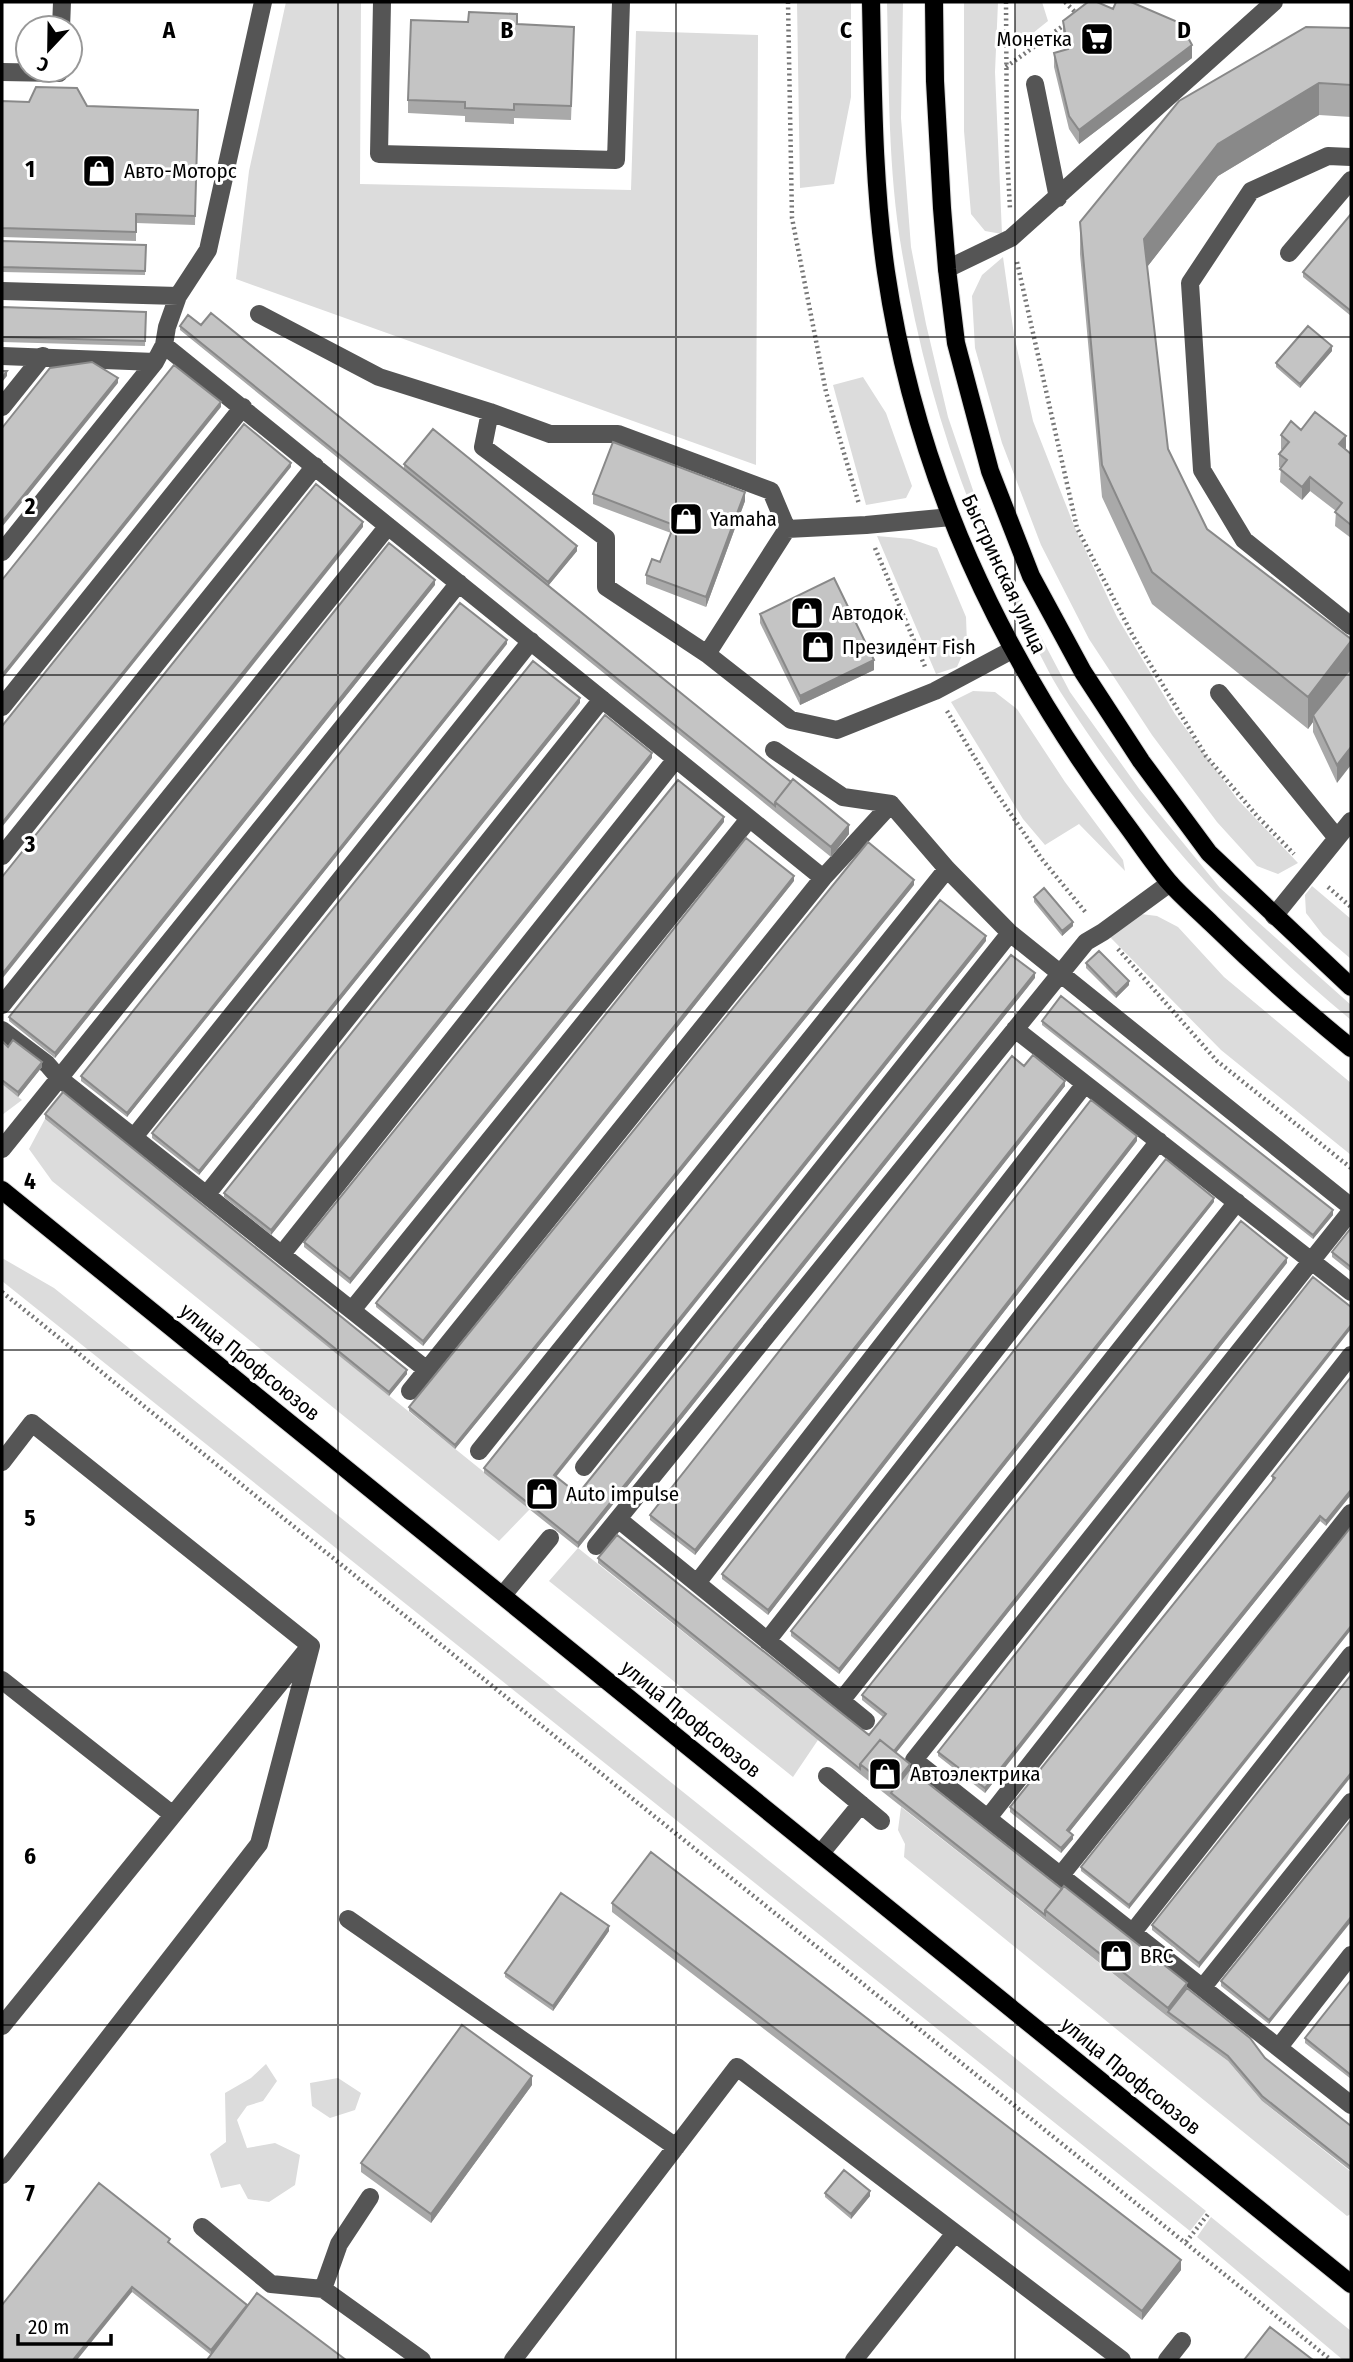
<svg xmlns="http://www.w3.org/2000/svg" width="1353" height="2362" font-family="'Fira Sans Condensed',sans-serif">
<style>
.green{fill:#dcdcdc}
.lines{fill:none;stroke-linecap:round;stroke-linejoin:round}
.major-casing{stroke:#dbdbdb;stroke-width:20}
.path{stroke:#777;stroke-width:4.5;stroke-dasharray:2 3.5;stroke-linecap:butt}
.minor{stroke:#555;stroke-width:18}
.major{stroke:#000;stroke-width:18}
.wall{fill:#a9a9a9}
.shaded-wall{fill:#898989}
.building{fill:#c4c4c4;stroke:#898989;stroke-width:2}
.grid{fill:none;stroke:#000;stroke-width:2;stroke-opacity:0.55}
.labels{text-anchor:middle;stroke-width:6;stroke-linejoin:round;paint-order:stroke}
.poi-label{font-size:21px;fill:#000;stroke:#fff;text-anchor:start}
.street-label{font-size:21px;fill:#000;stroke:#fff}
.grid-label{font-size:23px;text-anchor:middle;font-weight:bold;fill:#000;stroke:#fff;stroke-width:6;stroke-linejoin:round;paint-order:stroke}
</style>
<rect width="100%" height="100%" fill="#fff"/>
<path class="green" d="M286,2H361L360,184L631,190L636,31L758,35L756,465L236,279L249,171Z
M797,2H851V97L834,184L800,188Z
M887,2H903L901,118L911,247L926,324L948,417L976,499L1019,595L1070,692L1140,790L1220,888L1351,1005V1020C1241,929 1142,820 1065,699C1053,681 1044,662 1034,643C967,519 925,391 902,252C888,170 889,85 887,2Z
M964,2H998L995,72L1002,234L985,231L971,214L964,131Z
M1016,2H1042L1048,21L1014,48Z
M1003,257L1014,335L1033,421L1075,528L1117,617L1175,714L1238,800L1298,863L1278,874L1257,866L1217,822L1152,735L1089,639L1041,545L1002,443L975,348L972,296L982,275Z
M863,377L886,413L912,486L906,498L866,505L833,385Z
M877,536L911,539L937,548L966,617L967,644L957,667L936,674Z
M973,691L995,692L1017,709L1065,782L1123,860L1125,871L1079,824L1045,845L1023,819L951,702Z
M1312,886L1351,919V959L1323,935L1306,913L1305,895Z
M1141,914L1157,916L1178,927L1224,977L1351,1083V1155L1221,1050L1109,936Z
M2,1084L22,1100L2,1115Z
M45,1119L505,1489L530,1509L499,1541L52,1181L29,1149Z
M2,1258L54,1288L1206,2211L1190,2231L2,1281Z
M578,1548L818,1740L793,1777L549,1581Z
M901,1807L1168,2017L1228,2061L1262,2101L1351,2172V2214L1347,2216L904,1857L905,1844L898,1830Z
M266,2064L277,2081L263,2101L247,2106L237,2120L247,2148L275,2143L300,2155L295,2185L269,2202L248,2199L240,2184L221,2188L210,2154L226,2142L225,2093L251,2078Z
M338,2078L361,2093L355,2110L330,2118L312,2106L310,2083Z
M1211,2217L1351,2331V2360H1343L1197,2237Z"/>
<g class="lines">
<defs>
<path id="major" d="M871,2C873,92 873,182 886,272C916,477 1000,654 1122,819C1138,840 1152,862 1169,882C1182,897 1198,910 1212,924C1256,967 1303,1009 1351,1048
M934,2L935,81L942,208L947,269L956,343L990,471L1031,576L1083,672L1141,761L1209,853L1351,987
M2,1190L1351,2284"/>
</defs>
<use href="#major" class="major-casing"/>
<path class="path" d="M788,2L792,218L826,392L859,504
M1006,2L1007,154L1010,209
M1065,2L1077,14
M1006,67L1067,23
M1017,262L1077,528L1133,636L1206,756L1258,817L1294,854
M875,548L926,669
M947,711L991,785L1041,858L1087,914
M1328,887L1351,907
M1118,949L1217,1061L1351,1168
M2,1292L1331,2360
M1186,2242L1209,2213"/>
<path class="minor" d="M382,2L379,154L616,160L621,2
M61,28L62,2
M2,72L59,73V70
M1035,84L1058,198
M1351,157L1328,156L1251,191L1190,283L1202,470L1244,540L1351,626
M1289,253L1351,180
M947,269L1011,238L1274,2
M2,291L178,296
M259,314L379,377L490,412L550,434H618L771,491L787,529
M164,345L823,878
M2,356L155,362
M2,407L43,356
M490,412L483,447L606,538V587L707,654L787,529L866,525L951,517
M2,552L155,362L164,345L167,327L178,296L208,250L263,2
M707,654L791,720L837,730L935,691L1012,650
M1219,693L1337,838
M2,707L243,407
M774,750L843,797L891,804L947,869L1010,933L1351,1207
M2,856L315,466
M1274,916L1351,821
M2,1005L388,526
M1015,1029L1351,1292
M2,1030L47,1064L59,1078L427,1370
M134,1137L531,641
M2,1149L459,583
M207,1194L602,699
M1351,1211L914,1760L1351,2105
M282,1254L676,759
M352,1310L749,819
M410,1391L823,878L891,804
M479,1451L947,869
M2,1462L32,1423L311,1646
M584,1467L1010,933
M618,1519L866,1721
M596,1546L1086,942L1103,932L1170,883
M697,1583L1085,1084
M503,1595L550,1538
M767,1641L1159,1141
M2,1680L173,1815
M841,1701L1237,1202
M827,1776L881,1821
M988,1818L1351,1355
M821,1853L861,1804
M1061,1875L1351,1513
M348,1919L676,2147
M1133,1932L1351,1655
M1203,1987L1351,1802
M2,2026L306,1651
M1279,2047L1351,1955
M2,2175L259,1844L311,1646
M202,2227L271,2284L323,2289L422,2360
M323,2289L339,2244L370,2197
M513,2360L737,2067L1122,2360
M854,2360L955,2233
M1167,2360L1182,2341"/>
<use href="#major" class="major"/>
</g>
<path class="wall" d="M1063,21L1192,58L1079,144L1069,129L1054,67V53L1066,50L1063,35Z
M517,25L574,40L571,120L514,118V124L465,122V116L408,113V100Z
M1351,28V117L1319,115L1218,176L1147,267L1168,449L1207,529L1351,639L1337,783L1313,732V722L1308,729L1152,604L1102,497L1080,254V222Z
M2,101L87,106L198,110L195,225L136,223V241L2,237Z
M1351,214V316L1303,277V272Z
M2,241L146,245L145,275L2,272Z
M2,307L146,312L145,346L2,342Z
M180,326L849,834L831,857L180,330Z
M1332,351L1300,388L1276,367V363Z
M1301,430L1345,449L1351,454V538L1335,526L1336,511L1310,491L1302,500L1280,482L1281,468L1279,467V454L1282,450L1281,449V435Z
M404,464L577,551L548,586L404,469Z
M593,494L745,501L706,607L646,584V575L660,562L671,533L593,504Z
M435,585L55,1058L9,1021V1017Z
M760,614L874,670L800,705L760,623Z
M507,644L127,1117L81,1081V1076Z
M580,703L199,1175L152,1138V1133Z
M652,758L271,1235L224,1197V1193Z
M724,822L350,1284L304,1247V1242Z
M794,881L423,1346L376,1307V1303Z
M914,885L455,1449L409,1411V1407Z
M1034,897L1073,926L1062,936L1034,902Z
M986,941L556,1477L578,1494L1035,978L578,1548L484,1473V1468Z
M1086,963L1129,985L1116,998L1086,968Z
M1042,1021L1333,1215L1313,1239L1042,1025Z
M2,1041L8,1047L42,1067L18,1097L2,1084Z
M1024,1066L1065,1086L695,1555L650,1520V1515Z
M45,1114L407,1374L389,1396L45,1119Z
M1137,1141L768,1615L722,1579V1574Z
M1214,1202L839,1674L791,1636V1631Z
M1351,1228V1272L1332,1257V1252Z
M1287,1263L896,1753L910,1769L1187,1988L1265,2058L1351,2126V2171L1262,2101L1228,2061L1168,2017L860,1774L598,1563V1558L869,1735L883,1717L862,1700V1695Z
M1351,1307L985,1793L938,1756V1752Z
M1351,1377L1326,1526L1320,1521L1069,1832L1073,1839L1061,1853L1010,1812V1807L1272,1481V1476Z
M1351,1527L1129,1909L1081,1871V1867Z
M1351,1675L1199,1968L1152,1930V1925Z
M1351,1820L1269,2024L1221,1986V1981Z
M612,1903L1181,2270L1142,2320L612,1912Z
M609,1931L553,2011L505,1977V1973Z
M1351,1980V2079L1305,2043V2038Z
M532,2085L431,2223L361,2172V2163Z
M825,2193L870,2196L851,2219L825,2197Z
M170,2244L247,2305L211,2355L132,2292L2,2360Z"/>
<path class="shaded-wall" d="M1192,45V58L1079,144V130Z
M1319,83V115L1218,176L1144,271V239L1218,144Z
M1332,346V351L1300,388V384Z
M7,371V376L2,382V378Z
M118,378V383L2,527V522Z
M221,402V407L2,679V675Z
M1346,436V449L1339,444Z
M291,463V467L2,827V823Z
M1310,477V491L1302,500V487Z
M745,492V501L706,607V597Z
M363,522V527L2,979V974Z
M577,546V551L548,586V582Z
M435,580V585L55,1058V1053Z
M507,640V644L127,1117V1113Z
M1351,641V673L1313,715V722L1308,729V697Z
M874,660V670L800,705V696Z
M580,698V703L199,1175V1171Z
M1351,747V765L1337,783V765Z
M652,753V758L271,1235V1230Z
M724,817V822L350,1284V1279Z
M849,825V834L831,857V847Z
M794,876V881L423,1346V1341Z
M914,880V885L455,1449V1445Z
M1073,922V926L1062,936V931Z
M986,936V941L554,1479V1475Z
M1035,973V978L578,1548V1543Z
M1129,981V985L1116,998V994Z
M42,1062V1067L18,1097V1092Z
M1065,1081V1086L695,1555V1550Z
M1137,1136V1141L768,1615V1610Z
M1214,1198V1202L839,1674V1669Z
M1333,1210V1215L1313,1239V1235Z
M1287,1258V1263L891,1759V1754Z
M1351,1325V1329L985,1793V1788Z
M407,1370V1374L389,1396V1392Z
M1351,1490V1495L1326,1526V1521Z
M1320,1516V1521L1067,1835V1830Z
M1351,1626V1630L1129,1909V1905Z
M910,1764V1774L891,1793V1798V1788Z
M1351,1773V1777L1199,1968V1963Z
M1073,1835V1839L1061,1853V1848Z
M1351,1917V1922L1269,2024V2020Z
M609,1926V1931L553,2011V2006Z
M1187,1983V1992L1168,2012V2008Z
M532,2076V2085L431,2223V2214Z
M870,2191V2196L851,2219V2214Z
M1181,2260V2270L1142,2320V2311Z
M132,2287V2292L77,2360H73Z
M247,2305V2310L211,2355V2350Z"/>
<path class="building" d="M1088,2H1097L1113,9L1116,2H1131L1180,23L1192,45L1079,130L1069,116L1054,53L1068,49L1063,21Z
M469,12L517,14V24L574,27L571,106L514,104V110L465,108V102L408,100L411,20L468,22Z
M1306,27L1351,28V85L1319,83L1218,144L1144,239L1168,449L1207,529L1351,639V641L1308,697L1152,572L1102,465L1080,222L1179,101Z
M36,87L77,88L87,106L198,110L195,216L136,214V232L2,228V101L29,102Z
M1351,214V311L1303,272Z
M2,241L146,245L145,271L2,267Z
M2,307L146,312L145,341L2,337Z
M211,313L791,782L775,802V806L180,326L188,315L201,325Z
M1308,326L1332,346L1300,384L1276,363Z
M92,362L118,378L2,522V428L50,368Z
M174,365L221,402L2,675V580Z
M2,371H7L2,378Z
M1315,412L1346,436L1339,444L1351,454V525L1335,512L1342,503L1310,477L1302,487L1280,469L1287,460L1279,454L1289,442L1281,435L1291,421L1301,430Z
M244,424L291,463L2,823V726Z
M433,429L577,546L548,582L404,464Z
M613,442L745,492L706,597L646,575L652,559L660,562L674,525L593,494Z
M316,484L363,522L2,974V877Z
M389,543L435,580L55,1053L9,1017Z
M834,578L874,660L800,696L760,614Z
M460,603L507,640L127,1113L81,1076Z
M533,661L580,698L199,1171L152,1133Z
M1351,668V747L1337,765L1313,715Z
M605,715L652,753L271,1230L224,1193Z
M793,779L849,825L831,847L775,802Z
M678,780L724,817L350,1279L304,1242Z
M746,838L794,876L423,1341L376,1303Z
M868,842L914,880L455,1445L409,1407Z
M1044,888L1073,922L1062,931L1034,897Z
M940,900L986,936L554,1475L578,1494L1011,955L1035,973L578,1543L484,1468Z
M1099,951L1129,981L1116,994L1086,963Z
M1061,996L1333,1210L1313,1235L1042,1021Z
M13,1040L42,1062L18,1092L2,1080V1041L8,1047Z
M1033,1055L1065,1081L695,1550L650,1515L1012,1056L1024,1066Z
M63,1092L407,1370L389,1392L45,1114Z
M1091,1100L1137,1136L768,1610L722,1574Z
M1166,1159L1214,1198L839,1669L791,1631Z
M1241,1221L1287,1258L894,1751L880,1740L860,1764V1769L598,1558L617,1535L869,1735L886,1714L862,1695Z
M1351,1228V1267L1332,1252Z
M1313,1277L1351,1307V1325L985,1788L938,1752Z
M1351,1377V1490L1326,1521L1320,1516L1067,1830L1073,1835L1061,1848L1010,1807L1275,1478L1272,1476Z
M1351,1527V1626L1129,1905L1081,1867Z
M1351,1675V1773L1199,1963L1152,1925Z
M880,1740L910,1764L891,1788L860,1764Z
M910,1769L1062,1889L1045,1910V1915L891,1793Z
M1351,1820V1917L1269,2020L1221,1981Z
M651,1852L1181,2260L1142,2311L612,1903Z
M1064,1886L1187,1983L1168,2008L1045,1910Z
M561,1893L609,1926L553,2006L505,1973Z
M1351,1980V2075L1305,2038Z
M1187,1988L1250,2038L1265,2058L1351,2126V2167L1262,2096L1228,2056L1168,2012Z
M462,2025L532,2076L431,2214L361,2163Z
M844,2170L870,2191L851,2214L825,2193Z
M99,2183L170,2239L168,2242L247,2305L211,2350L132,2287L73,2360H2V2305Z
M257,2293L346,2360H207Z
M1270,2327L1313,2360H1244Z"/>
<path class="grid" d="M338,2V2360M676,2V2360M1015,2V2360M2,337H1351M2,675H1351M2,1012H1351M2,1350H1351M2,1687H1351M2,2025H1351"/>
<defs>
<symbol id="supermarket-square" viewBox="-11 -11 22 22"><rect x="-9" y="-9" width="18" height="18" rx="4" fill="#000" stroke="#fff"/><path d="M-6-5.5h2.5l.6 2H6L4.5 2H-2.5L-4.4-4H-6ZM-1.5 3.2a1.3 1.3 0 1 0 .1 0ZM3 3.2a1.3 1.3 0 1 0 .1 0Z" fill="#fff"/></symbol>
<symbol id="shop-square" viewBox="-11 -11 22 22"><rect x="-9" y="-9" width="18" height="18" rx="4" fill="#000" stroke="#fff"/><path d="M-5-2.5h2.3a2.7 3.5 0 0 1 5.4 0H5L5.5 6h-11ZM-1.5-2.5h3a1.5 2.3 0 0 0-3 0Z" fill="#fff"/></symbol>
</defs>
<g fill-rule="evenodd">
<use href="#supermarket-square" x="1078" y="20" width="38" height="38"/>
<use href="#shop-square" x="80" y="152" width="38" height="38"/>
<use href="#shop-square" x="667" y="500" width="38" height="38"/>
<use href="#shop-square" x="788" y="594" width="38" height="38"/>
<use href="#shop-square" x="799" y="628" width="38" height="38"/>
<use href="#shop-square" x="523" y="1475" width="38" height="38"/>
<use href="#shop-square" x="866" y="1755" width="38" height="38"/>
<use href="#shop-square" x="1097" y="1937" width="38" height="38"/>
</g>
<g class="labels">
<g class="poi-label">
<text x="1072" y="46" text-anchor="end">Монетка</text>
<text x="124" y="178">Авто-Моторс</text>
<text x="710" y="526">Yamaha</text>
<text x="832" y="620">Автодок</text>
<text x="842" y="654">Президент Fish</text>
<text x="566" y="1501">Auto impulse</text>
<text x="910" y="1781">Автоэлектрика</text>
<text x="1140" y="1963">BRC</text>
</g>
<g class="street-label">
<text transform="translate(1004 574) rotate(65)" y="7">Быстринская улица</text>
<text transform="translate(250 1362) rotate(39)" y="7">улица Профсоюзов</text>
<text transform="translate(691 1719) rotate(39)" y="7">улица Профсоюзов</text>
<text transform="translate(1131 2076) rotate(39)" y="7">улица Профсоюзов</text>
</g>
</g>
<g class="grid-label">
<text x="169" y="38">A</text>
<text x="507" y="38">B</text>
<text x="846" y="38">C</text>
<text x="1184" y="38">D</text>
<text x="30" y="177">1</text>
<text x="30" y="514">2</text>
<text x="30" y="852">3</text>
<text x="30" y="1189">4</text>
<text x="30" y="1526">5</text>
<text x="30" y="1864">6</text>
<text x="30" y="2201">7</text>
</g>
<rect width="1353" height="2362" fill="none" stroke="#000000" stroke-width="7"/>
<g transform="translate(49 49) rotate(202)"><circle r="33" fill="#ffffff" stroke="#999999" stroke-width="2"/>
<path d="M0-5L12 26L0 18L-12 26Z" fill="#000000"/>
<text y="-10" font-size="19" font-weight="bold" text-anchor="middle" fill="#000000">С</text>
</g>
<path d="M18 2334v10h93v-10" fill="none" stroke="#000000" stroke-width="3.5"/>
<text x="28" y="2334" font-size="21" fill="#000000" stroke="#ffffff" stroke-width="5" paint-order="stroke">20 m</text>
</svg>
